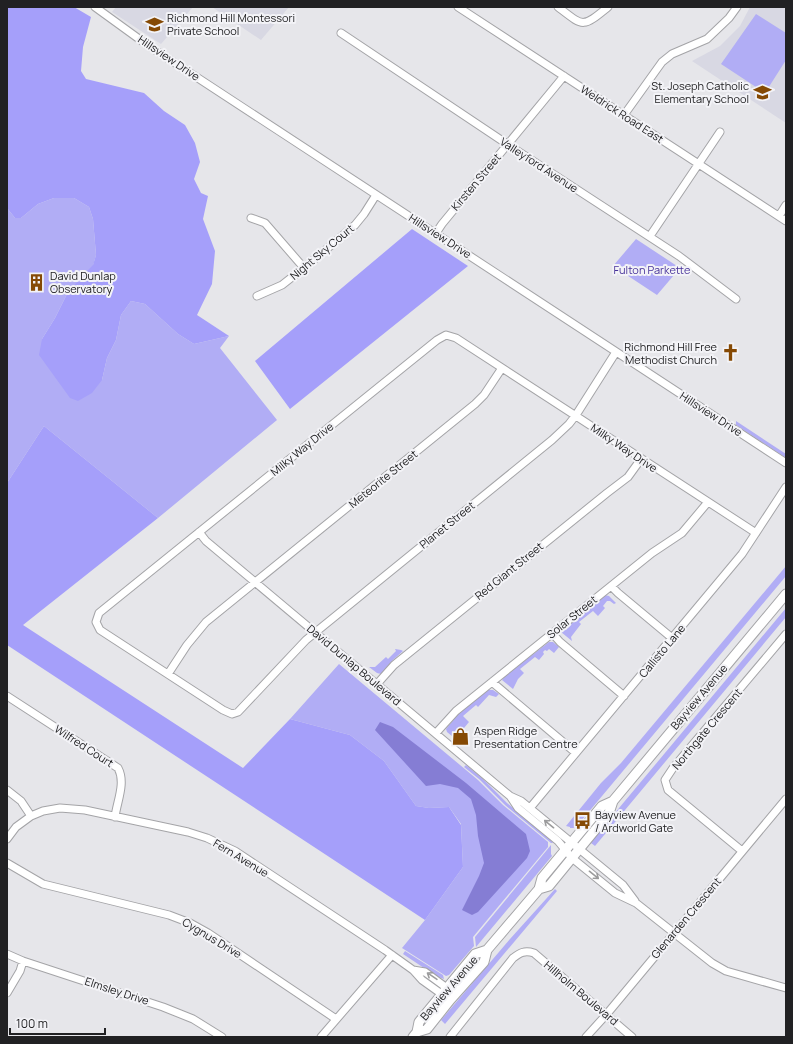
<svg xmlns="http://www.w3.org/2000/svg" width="793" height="1044" font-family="Manrope,sans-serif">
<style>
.built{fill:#d8d8e3}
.green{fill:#b1adf5}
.forest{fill:#a59ffa}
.water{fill:#857dd4}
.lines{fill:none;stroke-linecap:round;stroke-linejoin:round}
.minor-casing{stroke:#a4a4a7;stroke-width:9}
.major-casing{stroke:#a4a4a7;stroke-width:11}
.minor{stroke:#fff;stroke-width:7}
.major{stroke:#fff;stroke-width:9}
.oneway{stroke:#9b9b9c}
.labels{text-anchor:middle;stroke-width:4;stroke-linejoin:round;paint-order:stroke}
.poi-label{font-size:11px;fill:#212123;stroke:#f3f3f7;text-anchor:start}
.street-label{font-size:11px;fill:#212123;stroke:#f3f3f7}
.park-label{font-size:11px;fill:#48339a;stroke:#f3f3f7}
</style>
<rect width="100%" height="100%" fill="#e6e6ea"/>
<path class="built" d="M116,7H193L161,44L112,12Z
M212,7H289L261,40Z
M750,7H782L786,9V123L692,61L720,46L740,26Z"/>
<path class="green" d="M756,14L786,33V60L765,93L721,64Z
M54,198H74L89,207L93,219L96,255L93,266L69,290L55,318L42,339L102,380L107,358L116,340L121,315L131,301L145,304L178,334L194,344L229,336L220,348L277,420L158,518L44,426L7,483V208L15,218H21L38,204Z
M636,239L680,268L657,295L613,266Z
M736,421L786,454V458L736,425Z
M786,566V576L587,814L575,828H570V827L566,826L601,783L621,763Z
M605,595L609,596L616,603L614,604L610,601H607L603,606L605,608L598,616L593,611L579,622L581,624L571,637L572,641L561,632L564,629Z
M786,608V617L595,846L591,843L594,838Z
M549,642H553L559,647L554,653L549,649L547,651L545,650L543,652L544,654L539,660L535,657L520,669L524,673L518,679L513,689L502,680L505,676Z
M395,649L401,650L403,651L393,660L381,674L377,673L369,667H375L386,657L388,659L396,651Z
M339,664L478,780L503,805L548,842V847L473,937L474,946L449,975L446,976L402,948L425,920L463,867L461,824L449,807L429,808L416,806L384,761L350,735L290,719Z
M488,690H493L499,694L496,697L489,695L478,707L476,705L463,716L469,722L459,734L461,736L458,741L447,732L446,729L459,713Z
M466,765L482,778L507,803L550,839L553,843H551L505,805L479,779L464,767Z
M551,845V854L552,856L476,947L475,937Z
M555,889L557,891L445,1024L441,1020L510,939Z
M405,951L443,975L444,979L436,976L403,954Z"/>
<path class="forest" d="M7,7H74L91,17L83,47L81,71L86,79L144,93L164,111L185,125L195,143L200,162L194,179L201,193L208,196L203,219L215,251L212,284L197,315L229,336L194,344L178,334L145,304L131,301L121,315L116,340L107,358L102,380L92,393L78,401L70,398L39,355L42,339L55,318L69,290L93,265L96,255L93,219L89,207L74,198H54L38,204L21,218H15L7,208Z
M412,229L468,266L290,409L255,361Z
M44,426L158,518L23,625L243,768L290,719L350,735L384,761L416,806L429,808L449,807L461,825L463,867L425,920L7,645V483Z"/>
<path class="water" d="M380,722L393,727L466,783L526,834L530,851L527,858L478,912L472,915L462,910L479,876L484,863L478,836L476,815L471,799L458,788L440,784L426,786L375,730Z"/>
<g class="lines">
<defs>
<path id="minor" d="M95,7L146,44L786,463
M458,7L786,221
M558,7C584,27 582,28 608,7
M341,33L513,148L679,256L736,299
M624,115L662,62L672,54L707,39L729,18L737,7
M779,216L786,205
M251,218L265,223L304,268
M436,233L442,224L564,76
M650,236L720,132
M257,296L282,285L310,263L355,225L364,214L376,195
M616,352L576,415L569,424L552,440L306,640L238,712L232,714L223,710L100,630L96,622L99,613L437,340L446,335L456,338L756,533
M199,532L206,541L510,796L518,808L558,841L572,858L615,893L636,903L712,963L726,971L786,988
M611,586L618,593L672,638
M552,633L560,642L624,696
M168,674L187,645L206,622L475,404L484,395L502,368
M492,682L576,753
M377,684L394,665L607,493L628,477L641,459
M7,696L118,768C126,783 117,801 115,817
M436,733L456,711L652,553L682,533L708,502
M7,790L21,801L31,816
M510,796L521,801L623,885L635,901
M530,808L742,554L786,487
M7,839L16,827L31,816L43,811L60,808L85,810L188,832L207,838L235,851L385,950L413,970L422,980L450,1000
M742,851L668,790L665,780L673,768L786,634
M7,863L43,884L169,915L190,923L208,933L336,1019
M7,954L23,961L163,1007L193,1019L222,1037
M413,970L425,972L455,994
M7,993L20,971L23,961
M321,1037L392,955
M450,1037L513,958C520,953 524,950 534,953L632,1037
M586,1037L606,1015L786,799"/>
<path id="major" d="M539,889L549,886L567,864L609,813L613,801L786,594
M417,1032L427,1029L450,1000L484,962L487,950L539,889L542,878L602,806L613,801
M413,1037L417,1032L419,1022L475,954L487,950"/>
</defs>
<use href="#minor" class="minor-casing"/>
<use href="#major" class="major-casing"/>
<use href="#minor" class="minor"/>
<use href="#major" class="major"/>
</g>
<defs><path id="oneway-shaft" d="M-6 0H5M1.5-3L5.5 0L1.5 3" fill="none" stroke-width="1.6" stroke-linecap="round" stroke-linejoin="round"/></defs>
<g class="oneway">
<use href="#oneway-shaft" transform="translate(549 824) rotate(-141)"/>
<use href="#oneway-shaft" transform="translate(594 875) rotate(39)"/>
<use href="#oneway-shaft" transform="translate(432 976) rotate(-146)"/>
</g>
<defs>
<symbol id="school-bare" viewBox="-9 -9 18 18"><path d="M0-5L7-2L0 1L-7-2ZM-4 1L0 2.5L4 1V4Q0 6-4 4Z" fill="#854904" stroke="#f3f3f7" stroke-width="2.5" paint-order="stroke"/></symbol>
<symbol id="building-bare" viewBox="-9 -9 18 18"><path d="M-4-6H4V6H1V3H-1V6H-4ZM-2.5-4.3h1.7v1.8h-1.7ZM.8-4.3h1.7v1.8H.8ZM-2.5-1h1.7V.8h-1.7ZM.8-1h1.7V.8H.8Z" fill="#854904" stroke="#f3f3f7" stroke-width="2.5" paint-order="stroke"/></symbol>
<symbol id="church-bare" viewBox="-9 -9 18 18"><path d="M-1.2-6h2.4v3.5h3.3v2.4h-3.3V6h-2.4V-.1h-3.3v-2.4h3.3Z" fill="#854904" stroke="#f3f3f7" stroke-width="2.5" paint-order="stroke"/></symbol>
<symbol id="shop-bare" viewBox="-9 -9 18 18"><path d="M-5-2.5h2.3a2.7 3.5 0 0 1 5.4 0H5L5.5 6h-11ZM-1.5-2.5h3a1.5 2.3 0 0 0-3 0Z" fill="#854904" stroke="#f3f3f7" stroke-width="2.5" paint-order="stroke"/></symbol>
<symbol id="bus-bare" viewBox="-9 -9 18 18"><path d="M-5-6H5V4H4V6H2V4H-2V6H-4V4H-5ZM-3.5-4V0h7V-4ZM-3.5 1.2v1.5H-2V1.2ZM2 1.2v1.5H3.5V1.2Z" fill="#854904" stroke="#f3f3f7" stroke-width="2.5" paint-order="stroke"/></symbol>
</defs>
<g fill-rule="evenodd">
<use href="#school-bare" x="142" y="12" width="25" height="25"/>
<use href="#school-bare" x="750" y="80" width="25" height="25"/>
<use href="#building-bare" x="24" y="270" width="25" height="25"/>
<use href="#church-bare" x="718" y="340" width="25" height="25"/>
<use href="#shop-bare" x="448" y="724" width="25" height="25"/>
<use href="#bus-bare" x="570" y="808" width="25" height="25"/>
</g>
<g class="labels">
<g class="poi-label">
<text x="167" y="22">Richmond Hill Montessori<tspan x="167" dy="13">Private School</tspan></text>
<text x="749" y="90" text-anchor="end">St. Joseph Catholic<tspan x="749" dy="13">Elementary School</tspan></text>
<text x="50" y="280">David Dunlap<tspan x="50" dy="13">Observatory</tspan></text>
<text x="717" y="351" text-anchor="end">Richmond Hill Free<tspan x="717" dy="13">Methodist Church</tspan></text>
<text x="474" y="735">Aspen Ridge<tspan x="474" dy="13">Presentation Centre</tspan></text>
<text x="595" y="819">Bayview Avenue<tspan x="595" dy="13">/ Ardworld Gate</tspan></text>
</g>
<g class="street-label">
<text transform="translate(169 58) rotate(34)" y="4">Hillsview Drive</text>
<text transform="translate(622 114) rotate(33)" y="4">Weldrick Road East</text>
<text transform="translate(539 165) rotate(33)" y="4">Valleyford Avenue</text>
<text transform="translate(476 182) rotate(-50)" y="4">Kirsten Street</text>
<text transform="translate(440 236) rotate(33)" y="4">Hillsview Drive</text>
<text transform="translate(322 252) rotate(-40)" y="4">Night Sky Court</text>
<text transform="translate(711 414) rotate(33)" y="4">Hillsview Drive</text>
<text transform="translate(624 448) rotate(34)" y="4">Milky Way Drive</text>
<text transform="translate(302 449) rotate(-39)" y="4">Milky Way Drive</text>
<text transform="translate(383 479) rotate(-39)" y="4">Meteorite Street</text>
<text transform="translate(447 525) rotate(-39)" y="4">Planet Street</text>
<text transform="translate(509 571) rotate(-39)" y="4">Red Giant Street</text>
<text transform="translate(572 617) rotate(-39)" y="4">Solar Street</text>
<text transform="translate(662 651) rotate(-50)" y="4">Callisto Lane</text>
<text transform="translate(354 665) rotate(40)" y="4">David Dunlap Boulevard</text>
<text transform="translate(699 697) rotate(-50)" y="4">Bayview Avenue</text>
<text transform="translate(707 729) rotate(-50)" y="4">Northgate Crescent</text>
<text transform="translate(84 746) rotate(33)" y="4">Wilfred Court</text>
<text transform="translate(241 858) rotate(31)" y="4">Fern Avenue</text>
<text transform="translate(686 918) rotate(-50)" y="4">Glenarden Crescent</text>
<text transform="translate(212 938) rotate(31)" y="4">Cygnus Drive</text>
<text transform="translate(449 988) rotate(-49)" y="4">Bayview Avenue</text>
<text transform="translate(117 991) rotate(18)" y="4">Elmsley Drive</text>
<text transform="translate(581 993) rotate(40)" y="4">Hillholm Boulevard</text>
</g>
<g class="park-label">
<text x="652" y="274">Fulton Parkette</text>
</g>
</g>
<rect width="793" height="1044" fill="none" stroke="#212123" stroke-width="16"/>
<path d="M10 1028v6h95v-6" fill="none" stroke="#212123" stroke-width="2"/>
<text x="16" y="1028" font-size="12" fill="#212123" stroke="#f3f3f7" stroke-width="3" paint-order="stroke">100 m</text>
</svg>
